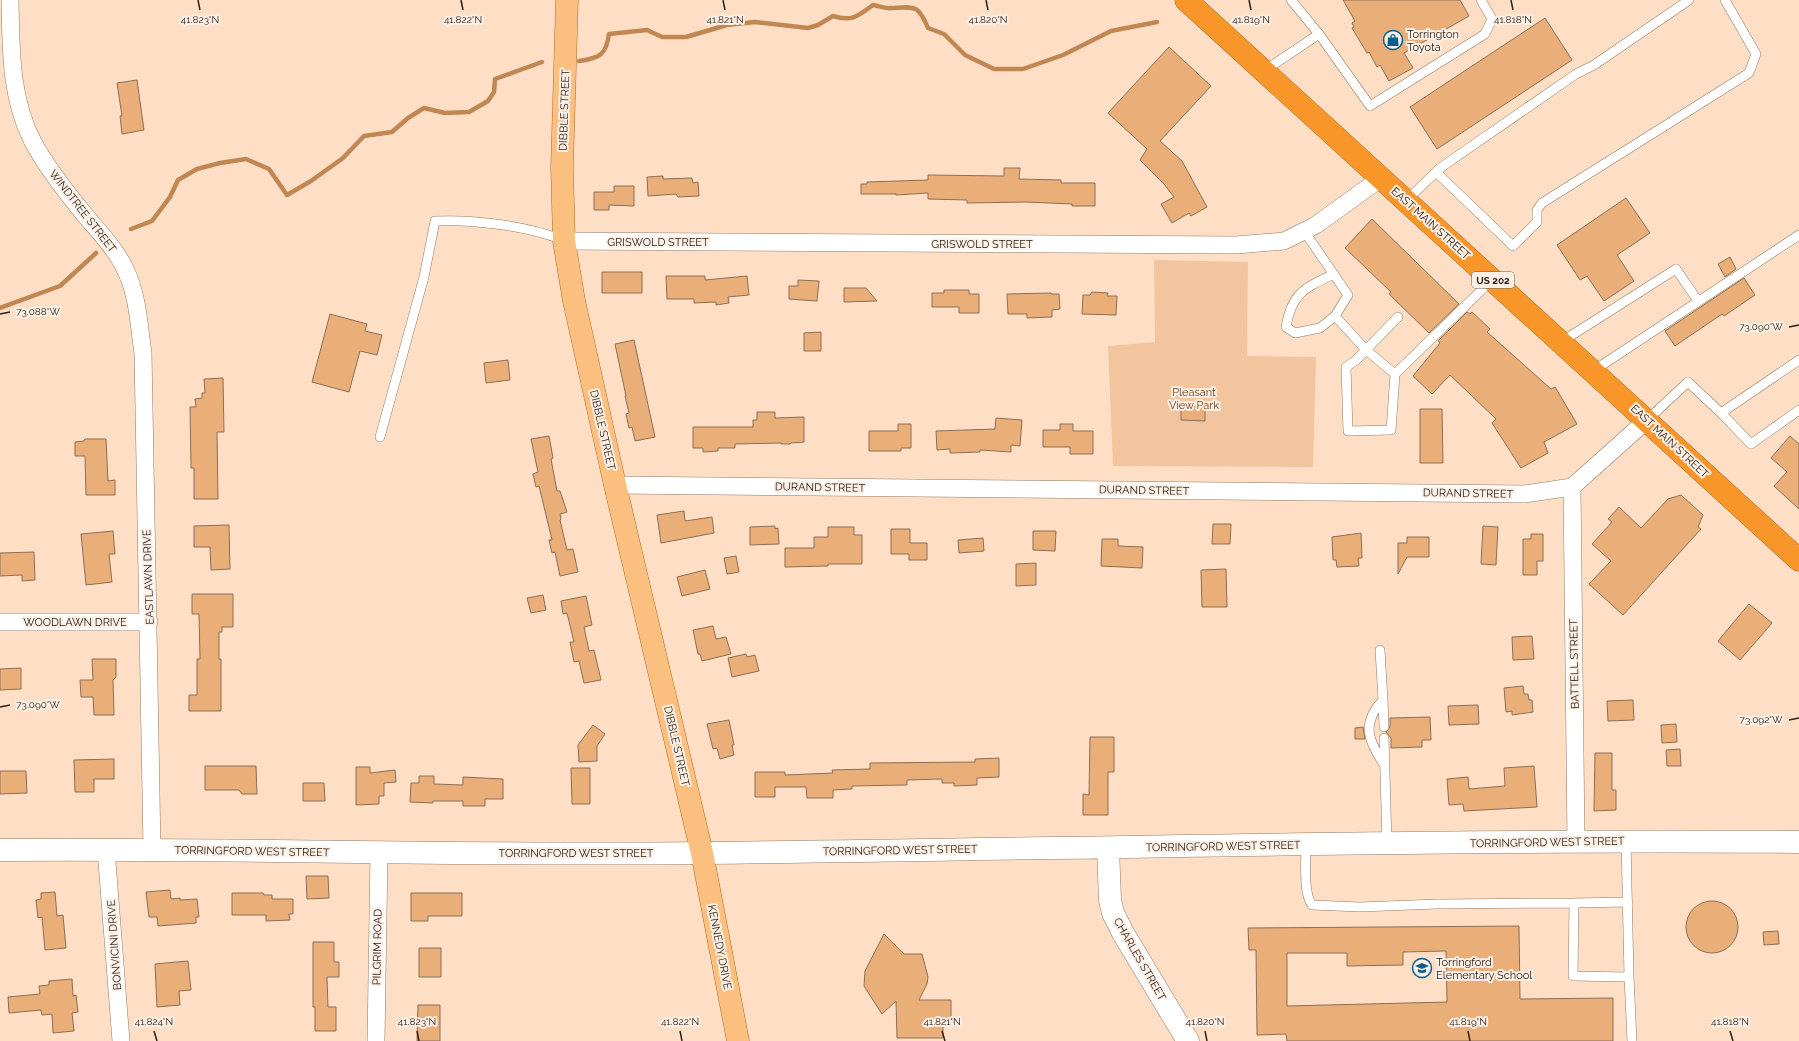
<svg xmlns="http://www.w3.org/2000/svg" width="1799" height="1041" font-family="Raleway,sans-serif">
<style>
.green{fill:#f3c59e}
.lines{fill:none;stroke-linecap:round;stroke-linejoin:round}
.stream{stroke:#c18753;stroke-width:4.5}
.building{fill:#eaae79;stroke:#8b6f58;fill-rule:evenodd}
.lane-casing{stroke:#957961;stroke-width:10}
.street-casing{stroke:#957961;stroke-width:18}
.secondary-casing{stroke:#957961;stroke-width:23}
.primary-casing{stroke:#b16d23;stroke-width:23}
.highway-casing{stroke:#b16d23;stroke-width:23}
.lane{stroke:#fff;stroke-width:9}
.street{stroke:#fff;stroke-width:17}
.secondary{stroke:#fff;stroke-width:22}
.primary{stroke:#fbc07f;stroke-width:22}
.highway{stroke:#f8962a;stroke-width:22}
.ticks{fill:none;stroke:#2c2117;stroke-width:1.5}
.labels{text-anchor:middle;stroke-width:4;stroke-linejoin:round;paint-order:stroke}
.shield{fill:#fdf0e6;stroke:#6b5f55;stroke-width:1}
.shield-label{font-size:10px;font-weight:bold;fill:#2c2117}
.poi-label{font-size:11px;fill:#2c2117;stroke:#fdf0e6;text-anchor:start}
.street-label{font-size:11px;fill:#2c2117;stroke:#fdf0e6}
.park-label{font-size:11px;fill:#684019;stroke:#fdf0e6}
.ticks-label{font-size:10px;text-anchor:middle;fill:#2c2117;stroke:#fdf0e6;stroke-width:4;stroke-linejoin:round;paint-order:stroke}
</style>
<rect width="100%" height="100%" fill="#fedfc5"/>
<path class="green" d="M1154,260L1248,262L1247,356L1316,357L1313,467L1113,466L1108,346L1155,342Z"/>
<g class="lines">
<path class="stream" d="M579,61C600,58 606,55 609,34L647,30L662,37H686L727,25L755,22L808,28L818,25L833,16C852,22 858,16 873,5C879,6 885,9 891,8C915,7 918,4 928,28L944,34L965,55L994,69H1023L1063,55L1111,31L1157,22
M131,229L152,221L170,197L178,180L197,169L220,163L246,159L269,169L287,195L311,181L343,158L364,136L392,132L408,118L424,108L445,113L469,112L488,101L494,92L495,79L542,62
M0,308L60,286L96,253"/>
</g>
<path class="building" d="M1343,0H1460L1469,16L1404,53L1413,68L1389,81L1380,65L1377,67L1369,52L1367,53L1352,28L1354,27L1352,23L1355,21Z
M1545,18L1572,60L1437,149L1410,107Z
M1169,47L1211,86L1160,141L1182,161L1207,207L1191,216L1189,213L1172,223L1161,204L1174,197L1164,184L1140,160L1147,149L1108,113Z
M137,80L144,130L122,134L120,116H122L117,83Z
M1004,168H1020L1019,179L1061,180V183H1095V206H1072V204L1026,202L967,203V200L928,199V193L896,195V194H861V184H867V182L928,180V175L1004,176Z
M663,176V179L692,178L693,183L698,182L699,196L678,197L676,194L648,196L647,177Z
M614,186H634V206L609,205V210H594V192H614Z
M1626,198L1650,233L1617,255L1634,281L1604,301L1587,276L1580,280L1557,245Z
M1372,219L1459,304L1429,333L1389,294L1391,292L1345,248Z
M1730,257L1736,269L1725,277L1718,264Z
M602,272H642V293H602Z
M666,276H705V280L747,276L749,295L728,297L729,303L716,305V302L694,303V299H667Z
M1744,278L1755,295L1724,316L1722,314L1675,346L1665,331Z
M798,280L819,281L817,301L789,299V286H798Z
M844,288H866L877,301L844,302Z
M944,290H969V294H979V313H959V307H932V293H944Z
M1092,292L1108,293L1107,296H1117L1116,315L1082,314L1083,295H1090Z
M1051,293V294H1059L1060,309L1052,310V317L1027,318V314H1008L1007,294Z
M1467,312L1470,314L1472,312L1490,329L1487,332L1551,389L1555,387L1577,424L1544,442L1548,453L1521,468L1492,423L1496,419L1450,375L1432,394L1413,376L1440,343L1438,341Z
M330,314L367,324L365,331L382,335L377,355L360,351L349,392L312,382Z
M821,332V351H804V333Z
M634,340L655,437L635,441L632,427L629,428L626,414L629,413L625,396H626L615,344Z
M508,360L510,380L486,383L484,363Z
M223,378L224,432H217L218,499H194V468H191L190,407H196L195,399L202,398V393H205L204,379Z
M1181,406L1205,407V421L1181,420Z
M1420,409H1442L1443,463H1420Z
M757,412H775V418L804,417V442L791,443L790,444H781V443L735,444V448H718V451L703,452V448H693V427H753V420H757Z
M996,418L1022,420L1020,446L1011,445V452L980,450V452L950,453V449L937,450L936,431L995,429Z
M898,424H911V448H901V451H869V431H898Z
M1060,424H1073V431H1093V454H1070V447H1043V430H1060Z
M549,436L553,458L551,459L557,491H560L567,512L560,514L561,519L560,520L567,550L573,549L578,572L560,576L555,552L552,553L549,540H552L539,486L536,487L533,474L538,472L531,439Z
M1790,436L1799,444V509L1774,486L1787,472L1771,458Z
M85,439H106L108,481L115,480V495H86L85,456H75V442L84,441Z
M1681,495L1703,515L1698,527L1701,529L1623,615L1589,584L1611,561L1592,544L1612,522L1608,519L1619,507L1641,528L1668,499Z
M684,511L685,521L712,517L714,533L661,543L657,515Z
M1213,524H1231L1230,544H1212Z
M229,525L230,569L211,570L210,547H194V526Z
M775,526V529L778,528L779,544L750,545V527Z
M1483,526L1498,527L1496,565L1481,564Z
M828,527H854V535H862V564H828V566L785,567V548H814V537H828Z
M891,529H910V543H927V560H909V554H891Z
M113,531L115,554H109L112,582L86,585L81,534Z
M1033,531H1056L1055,551L1033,550Z
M1361,533L1362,558H1358L1359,566L1337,567L1336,560H1333L1332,537Z
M1531,534H1543V561H1537V575H1523V539H1531Z
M1407,537H1429V557H1407L1398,574V543H1407Z
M983,538L984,551L959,553L958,540Z
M1102,539H1118V546L1143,547L1142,568L1101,566Z
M34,552L35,580L22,581V575L0,576V553Z
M736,556L739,572L727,574L724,558Z
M1036,563V585L1016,586V564Z
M1226,569L1227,607H1202L1201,570Z
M705,570L710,589L682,596L677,577Z
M192,594H233V627H222V632H219V659H221V711H189V695H197V659H200L199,614H192Z
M543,595L546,610L531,613L527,598Z
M586,596L592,625L584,627L589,651L594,650L601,680L584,683L579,661L574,662L570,642H574L567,613L563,614L561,601Z
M1749,604L1772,623L1740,660L1718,641Z
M713,626L716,639L726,637L731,654L702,661L700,654H698L693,630Z
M1532,636L1534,659L1513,660L1512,637Z
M746,654L747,657L755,655L759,671L732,677L728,658Z
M92,659H116V677L113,680L114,715H94L93,697H81L80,680H93Z
M21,668V689L0,690V669Z
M1523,686L1524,694H1528L1529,700H1532L1533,712L1512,715V711L1506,712L1504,688Z
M1633,700L1634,720L1608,721L1607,701Z
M1478,705L1479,724L1449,725L1448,706Z
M1430,717L1431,740H1422V747L1391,748V738L1386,732L1390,727V718Z
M729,720L734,745H732L734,755L720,759L717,748L713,749L707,724Z
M1676,724L1677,742L1662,743L1661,725Z
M593,725L605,734L597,746V761L579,762L578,745Z
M1363,727L1365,739H1355V728Z
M1090,737H1114V772H1108V815H1083V794L1089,795Z
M1680,749L1681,766H1667L1666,750Z
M1595,753H1612V790H1616V810L1594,811Z
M999,758V777L977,778V785L954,786V783H942V779L907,780V785L852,786V789L833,790V798H807L806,787H775V797H755V772H785V775L833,773L832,770L870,769V763L975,762V759Z
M114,759V779H94V792H75L74,760Z
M205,766H256L257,794H242L239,790H205Z
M1534,766L1537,807L1464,811L1463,804L1449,805L1447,779L1468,777L1469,789L1505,786L1504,768Z
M356,767H370V773L395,770L396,782L384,783V796H379V804L356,805Z
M571,768H590V804H572Z
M0,771H26L27,793L0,794Z
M419,776H434V784L463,785V777L503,779V799H485V806H463V801H433V803L410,802L411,783H419Z
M303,783H324L325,801H303Z
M306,876H328L329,898L307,899Z
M170,890L171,899L180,898V900L197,899L199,917H196V923L158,926L157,917H149L146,892Z
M55,892L57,916L63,915L66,948L45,950L42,917L38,918L36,900L41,899V893Z
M232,893H263L264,895H272V899H293V914H289L290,920L266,921V915H232Z
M411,893H462V916H428V921H411Z
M1686 927a26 26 0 1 1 52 0a26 26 0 1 1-52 0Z
M1519,926L1520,999L1613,998V1041H1287L1286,1034L1257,1035L1256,950H1249L1248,928ZM1446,951L1447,1002L1287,1006V953H1347V966L1403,965V952Z
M1778,931L1779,944L1764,945L1763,932Z
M884,934L904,954H922L928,977L927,984L919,1000H951V1021H943V1038H897L896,1001L882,1014L864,986L865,971Z
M313,942H334V962H339V977H327L328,1007H336V1031H315V1007H313Z
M419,948H441V977H419Z
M188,961L191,990L179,991L180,1005L157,1007L155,964Z
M72,979L73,996L76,995L78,1012L72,1013L74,1031L53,1033L52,1014L42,1015L41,1010L9,1013L8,997L40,994L39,986L49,985V981Z
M418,1005H440V1041H417Z"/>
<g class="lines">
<defs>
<path id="lane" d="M1291,0L1319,34L1370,106L1485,34L1492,19L1481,0
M1264,71L1319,34
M1436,172L1513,246L1537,222V210L1542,203L1749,73L1756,54L1725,0
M1406,201L1440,168L1576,74L1594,65L1689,0
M1304,231L1348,295L1335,316L1320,328L1295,333L1286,327C1292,292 1305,288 1334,274
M1335,316L1366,350L1395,374
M1398,317L1356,360L1346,367L1348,431L1391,430L1395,374L1492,280
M1561,342L1676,269L1698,301
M1799,360L1721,413L1751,444L1799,410
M1593,371L1799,235
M1647,420L1688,382L1721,413
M380,437L424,277L435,221C473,219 527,226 563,240
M1380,650L1383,700
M1384,727L1383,700C1360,724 1369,742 1385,766
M1384,738L1387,844
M1306,845C1306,860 1303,893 1312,905L1360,907L1437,904L1574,903L1573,976L1629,977L1626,841
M1574,903L1628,902
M1629,977L1632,1041"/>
<path id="street" d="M10,0C11,49 10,98 33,142C47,168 66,192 84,214C100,233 117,250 127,273C138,298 139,326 143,353L152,849
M564,241L1236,245L1284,241L1316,225L1381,178
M615,485L1524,494L1572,487L1647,420
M1572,487L1576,841
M0,622H149
M106,849L121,1041
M376,1041L379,853"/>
<path id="secondary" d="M1108,848L1110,900L1113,913L1123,933L1188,1041
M0,850C235,848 470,856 705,853C1070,849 1434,839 1799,842"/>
<path id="primary" d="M567,0L562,167L564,241L574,301L615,485L702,853L738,1041"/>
<path id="highway" d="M1186,0L1799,560"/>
</defs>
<use href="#lane" class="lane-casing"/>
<use href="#street" class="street-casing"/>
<use href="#secondary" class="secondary-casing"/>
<use href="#primary" class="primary-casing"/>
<use href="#highway" class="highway-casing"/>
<use href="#lane" class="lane"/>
<use href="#street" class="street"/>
<use href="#secondary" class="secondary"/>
<use href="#primary" class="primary"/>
<use href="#highway" class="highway"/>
</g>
<path class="ticks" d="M198,0L200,10M461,0L463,10M723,0L725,10M986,0L988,10M1249,0L1251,10M1511,0L1513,10M0,314L10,312M1789,327L1799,325M0,707L10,705M1789,720L1799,718M154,1031L157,1041M417,1031L419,1041M680,1031L682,1041M942,1031L945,1041M1205,1031L1207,1041M1468,1031L1470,1041M1730,1031L1733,1041"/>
<defs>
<symbol id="shop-ring" viewBox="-11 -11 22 22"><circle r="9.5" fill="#fdf0e6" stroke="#075f90" stroke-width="1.5"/><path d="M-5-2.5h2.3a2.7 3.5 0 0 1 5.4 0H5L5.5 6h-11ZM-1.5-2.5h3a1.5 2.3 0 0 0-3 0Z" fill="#075f90"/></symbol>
<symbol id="school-ring" viewBox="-11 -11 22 22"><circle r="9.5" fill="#fdf0e6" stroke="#075f90" stroke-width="1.5"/><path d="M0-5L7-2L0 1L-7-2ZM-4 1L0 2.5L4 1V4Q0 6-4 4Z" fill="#075f90"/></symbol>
</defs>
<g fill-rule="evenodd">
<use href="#shop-ring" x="1382" y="29" width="22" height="22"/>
<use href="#school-ring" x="1411" y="957" width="22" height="22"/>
</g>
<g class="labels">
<rect class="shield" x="1472" y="272" width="42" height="16" rx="3"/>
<g class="shield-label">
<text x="1493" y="284">US 202</text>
</g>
<g class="poi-label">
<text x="1407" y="38">Torrington<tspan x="1407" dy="13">Toyota</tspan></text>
<text x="1436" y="966">Torringford<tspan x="1436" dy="13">Elementary School</tspan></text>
</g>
<g class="street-label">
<text transform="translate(564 110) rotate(-88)" y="4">DIBBLE STREET</text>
<text transform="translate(83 211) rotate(52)" y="4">WINDTREE STREET</text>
<text transform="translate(1431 223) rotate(42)" y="4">EAST MAIN STREET</text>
<text x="658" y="246">GRISWOLD STREET</text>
<text x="982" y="248">GRISWOLD STREET</text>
<text transform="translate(603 430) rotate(77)" y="4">DIBBLE STREET</text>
<text transform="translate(1670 441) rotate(43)" y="4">EAST MAIN STREET</text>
<text transform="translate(820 487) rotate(1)" y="4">DURAND STREET</text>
<text transform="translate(1144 490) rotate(1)" y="4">DURAND STREET</text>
<text transform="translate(1468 493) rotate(1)" y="4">DURAND STREET</text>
<text transform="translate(148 577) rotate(-92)" y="4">EASTLAWN DRIVE</text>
<text x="75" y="626">WOODLAWN DRIVE</text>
<text transform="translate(1574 664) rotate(-91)" y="4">BATTELL STREET</text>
<text transform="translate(677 746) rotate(77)" y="4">DIBBLE STREET</text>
<text transform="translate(1547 842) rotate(-1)" y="4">TORRINGFORD WEST STREET</text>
<text transform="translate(1223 846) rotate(-1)" y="4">TORRINGFORD WEST STREET</text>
<text transform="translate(900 850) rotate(-1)" y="4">TORRINGFORD WEST STREET</text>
<text transform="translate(252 851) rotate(1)" y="4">TORRINGFORD WEST STREET</text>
<text x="576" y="857">TORRINGFORD WEST STREET</text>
<text transform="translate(114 945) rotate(-94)" y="4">BONVICINI DRIVE</text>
<text transform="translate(377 947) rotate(-89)" y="4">PILGRIM ROAD</text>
<text transform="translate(720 947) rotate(79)" y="4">KENNEDY DRIVE</text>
<text transform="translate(1140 959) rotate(60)" y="4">CHARLES STREET</text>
</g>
<g class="park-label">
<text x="1194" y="396">Pleasant<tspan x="1194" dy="13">View Park</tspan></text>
</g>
</g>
<g class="ticks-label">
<text x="200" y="23">41.823°N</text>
<text x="463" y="23">41.822°N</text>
<text x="725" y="23">41.821°N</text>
<text x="988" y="23">41.820°N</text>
<text x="1251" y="23">41.819°N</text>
<text x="1513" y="23">41.818°N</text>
<text x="38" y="315">73.088°W</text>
<text x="1761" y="330">73.090°W</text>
<text x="38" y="708">73.090°W</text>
<text x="1761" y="723">73.092°W</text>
<text x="154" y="1025">41.824°N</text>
<text x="417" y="1025">41.823°N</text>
<text x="680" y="1025">41.822°N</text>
<text x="942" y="1025">41.821°N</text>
<text x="1205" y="1025">41.820°N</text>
<text x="1468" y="1025">41.819°N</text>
<text x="1730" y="1025">41.818°N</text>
</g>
</svg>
